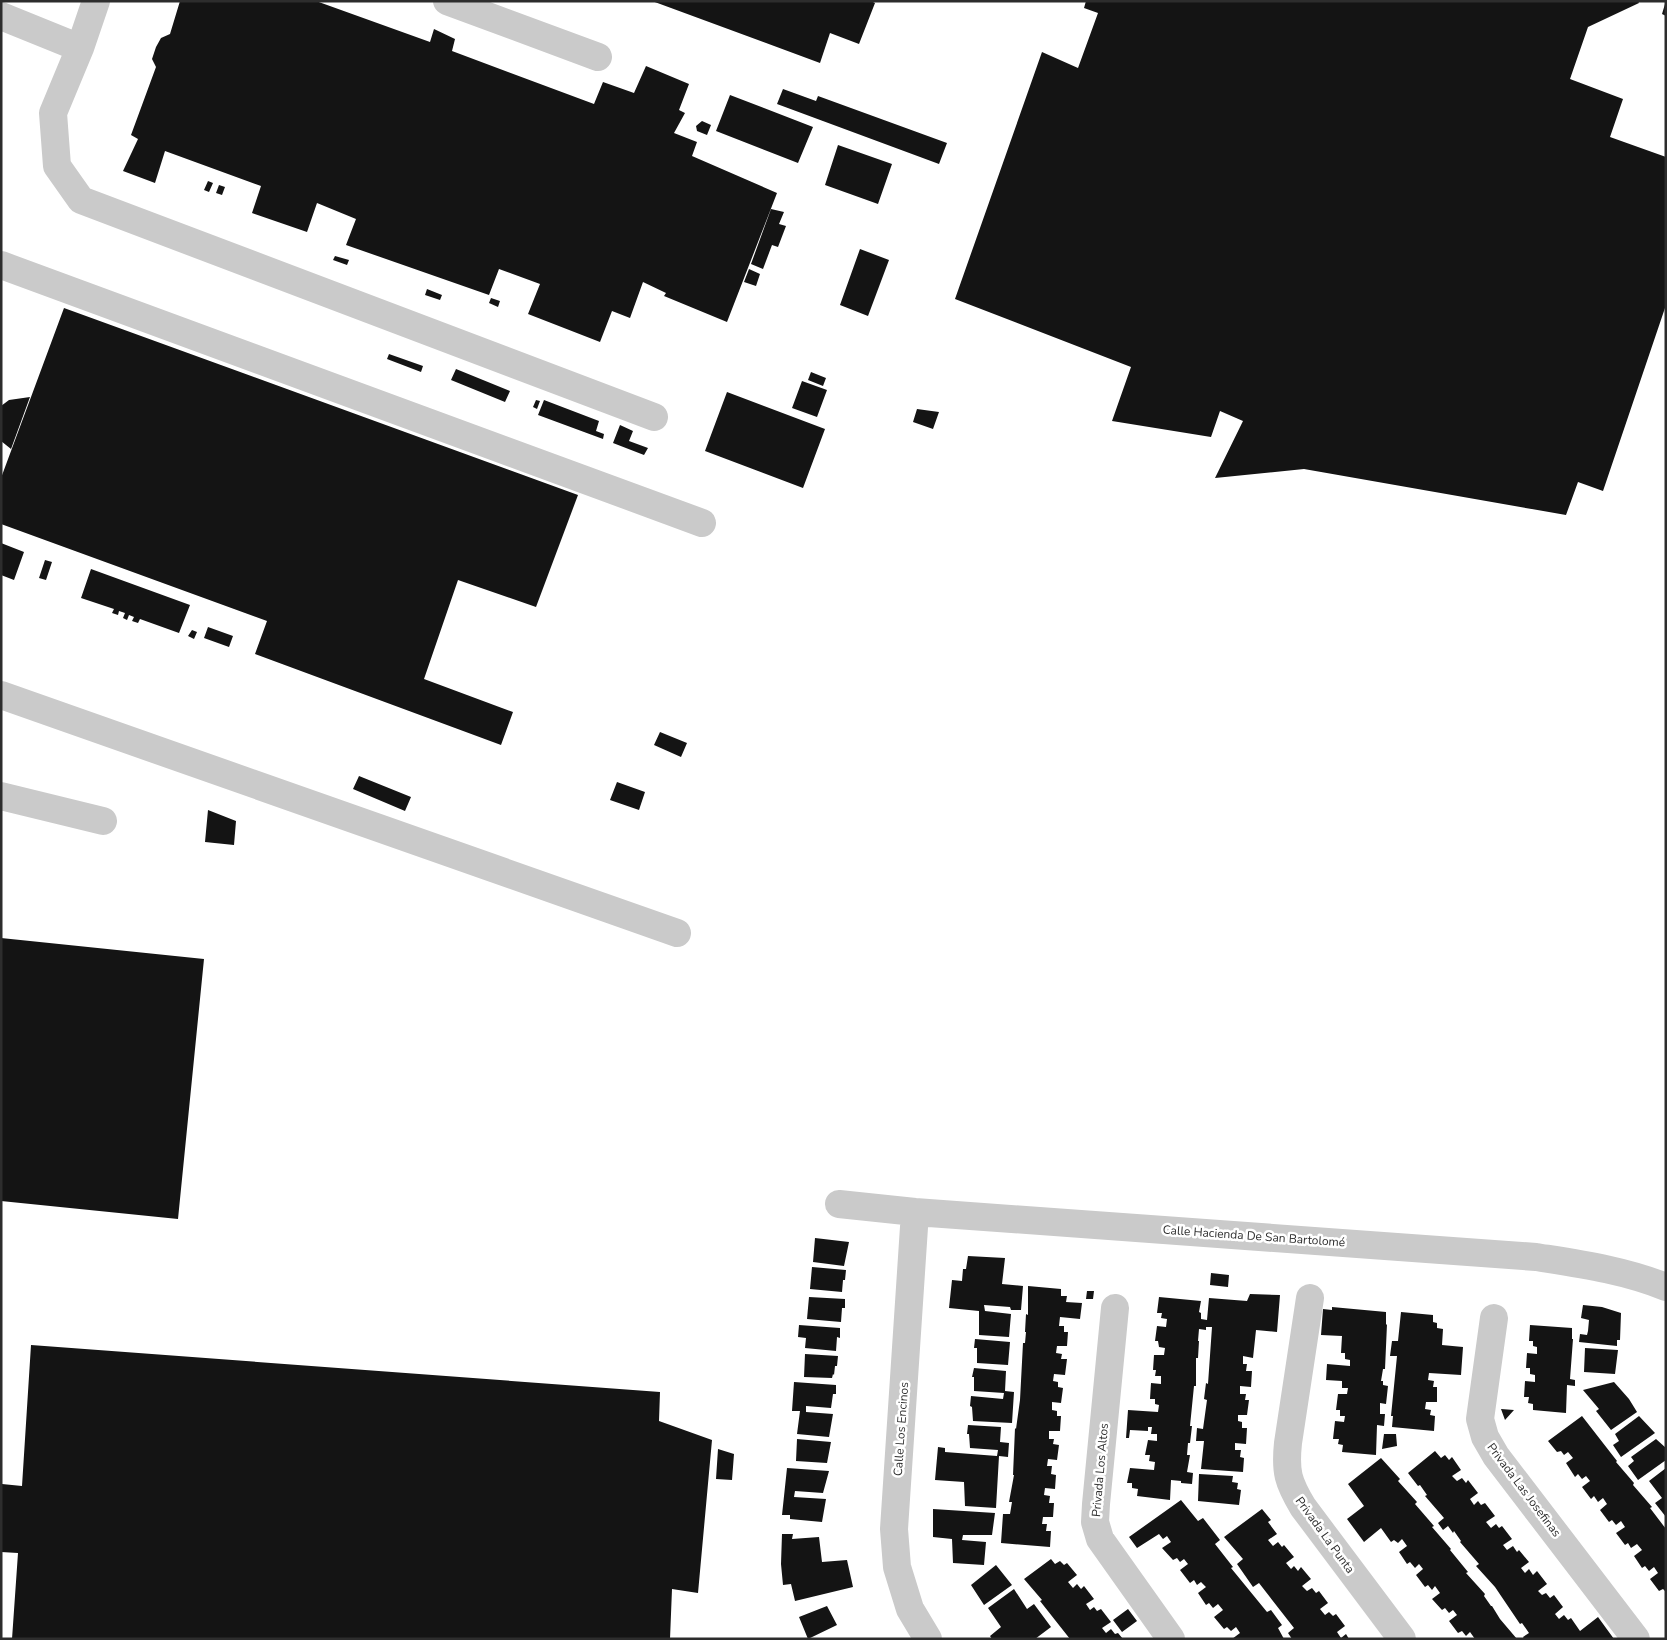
<svg xmlns="http://www.w3.org/2000/svg" width="1667" height="1640" font-family="'Nunito Sans',sans-serif">
<style>
.building{fill:#141414}
.lines{fill:none;stroke-linecap:round;stroke-linejoin:round}
.minor{stroke:#cacaca;stroke-width:28}
.labels{text-anchor:middle;stroke-width:5;stroke-linejoin:round;paint-order:stroke}
.street-label{font-size:12px;fill:#2d2d2d;stroke:#fff}
</style>
<rect width="100%" height="100%" fill="#fff"/>
<path class="building" d="M180,1H316L430,42L434,29L455,39L452,51L594,104L603,82L634,93L646,66L689,84L679,110L685,113L674,133L697,142L692,156L777,193L727,322L664,296L666,293L643,282L630,318L612,311L600,342L528,314L540,284L499,269L489,295L346,245L356,219L317,203L307,232L252,213L261,186L165,151L155,183L123,171L138,139L131,135L156,67L152,59L156,47L161,38L170,34Z
M652,1H871L875,3L859,44L830,33L820,63Z
M1086,1H1638L1639,3L1588,27L1570,79L1623,99L1610,137L1666,157V305L1603,491L1578,482L1566,515L1304,469L1215,478L1243,421L1220,411L1211,437L1112,421L1131,367L955,299L1042,52L1078,68L1098,13L1084,8Z
M1665,4H1666V16L1662,14Z
M783,89L816,101L818,96L947,143L939,164L777,104Z
M730,95L813,127L798,163L716,131Z
M702,121L711,125L707,135L697,131L696,126Z
M838,145L892,164L878,204L825,185Z
M208,181L213,183L209,192L204,190Z
M219,185L225,187L222,195L216,193Z
M771,209L784,212L779,224L786,226L778,247L772,245L763,269L751,264Z
M860,249L889,260L868,316L840,305Z
M335,256L349,260L347,265L333,260Z
M749,269L760,274L756,286L744,282Z
M427,289L442,295L440,300L425,295Z
M491,298L500,301L498,307L489,303Z
M64,308L578,495L536,607L458,580L424,679L513,712L501,745L255,654L267,621L1,524V478Z
M389,354L423,366L421,372L387,359Z
M456,369L510,391L505,402L451,380Z
M811,372L826,378L823,386L808,380Z
M802,381L827,390L817,417L792,408Z
M727,392L825,429L803,488L705,451Z
M30,397L11,449L1,441V406L9,400Z
M536,400L540,401L537,409L533,407Z
M544,400L599,421L596,431L604,434L603,439L538,415Z
M917,409L939,412L933,429L913,422Z
M620,425L633,431L629,441L648,448L644,455L613,443Z
M1,543L24,552L14,580L1,575Z
M45,560L52,562L46,580L39,578Z
M91,569L190,605L179,633L140,619L138,623L132,621L134,617L129,615L127,620L123,618L125,613L119,611L118,615L112,613L114,609L81,598Z
M208,627L233,636L229,647L204,638Z
M192,630L197,632L194,639L188,636Z
M660,732L687,743L681,757L654,745Z
M359,776L411,797L405,811L353,789Z
M617,782L645,792L639,810L610,800Z
M208,810L236,821L234,845L205,842Z
M1,938L204,959L178,1219L1,1201Z
M815,1238L849,1242L844,1266L813,1262Z
M968,1256L1005,1258L1002,1284L1023,1286L1021,1310H1011L1010,1307L984,1305L985,1311L1011,1314L1009,1337L979,1335V1311L949,1308L952,1280L962,1281L963,1269H966Z
M812,1267L846,1270L845,1280H843L842,1292L810,1289Z
M1211,1273L1229,1275L1228,1287L1210,1285Z
M1028,1286L1061,1289V1296H1067L1066,1302L1082,1303L1080,1319L1060,1317L1059,1326H1064V1332H1068L1067,1346H1057L1056,1353L1062,1354L1061,1359H1067L1065,1375L1054,1374L1053,1381L1058,1382V1387L1063,1388L1061,1403L1052,1402V1410L1057,1411V1416H1061L1060,1431H1049V1439H1054L1053,1444L1059,1445L1057,1460L1048,1459L1047,1466H1052L1051,1474L1056,1475L1055,1489L1045,1488L1044,1495L1050,1496L1049,1503H1054L1053,1517H1043L1042,1524H1047L1046,1531H1051L1050,1547L1001,1543L1003,1514H1010L1012,1502H1009L1014,1475H1013L1015,1428L1016,1429L1020,1400L1023,1343H1025L1026,1332H1025L1026,1314L1028,1315Z
M1087,1291H1094L1093,1299H1086Z
M1250,1294L1280,1295L1277,1332L1256,1330L1253,1358L1243,1356V1364H1247L1246,1371H1252L1251,1387L1240,1386V1394H1246L1245,1400H1249L1247,1415H1238V1421L1242,1422V1428H1247L1246,1444L1235,1443V1450H1241L1240,1457L1244,1458L1243,1472L1201,1469L1204,1441H1196L1197,1428L1203,1429L1207,1400L1204,1399L1206,1383L1208,1384L1212,1327H1206V1330L1199,1329L1198,1341H1199L1198,1358H1196V1386H1194L1190,1426H1192L1190,1443H1188L1187,1455H1190L1187,1472L1193,1473L1192,1484L1181,1483V1481L1171,1480L1170,1500L1137,1496L1138,1489L1132,1488V1483H1127L1130,1468L1154,1470L1155,1462L1149,1461L1150,1455H1145L1148,1440L1157,1441V1434H1151L1152,1427H1148V1431L1130,1430L1129,1438H1126L1128,1410L1158,1412L1159,1405L1155,1404V1399H1150L1151,1383L1161,1384V1376H1155L1156,1370H1153L1154,1355H1164L1165,1348L1159,1347L1158,1341H1155L1157,1326L1166,1327L1167,1319L1161,1318L1162,1313H1157L1159,1297L1201,1301L1199,1312L1201,1313V1319L1207,1320L1209,1298L1247,1301Z
M809,1297L845,1299V1308H842L841,1322L807,1319Z
M1583,1305L1602,1307L1621,1313L1620,1340H1617V1346L1579,1342L1580,1334L1587,1335L1588,1331L1589,1320L1581,1318Z
M1332,1307L1386,1312V1325L1387,1324L1385,1369H1383L1381,1381H1383V1385L1388,1386L1386,1404L1380,1403V1414H1385L1384,1426L1377,1425L1376,1455L1342,1452L1343,1445L1338,1444L1339,1439H1333L1335,1421L1344,1422L1345,1416H1340V1410H1336L1338,1394H1347L1348,1388H1342V1381L1326,1380L1327,1364L1350,1366V1360L1345,1359V1353H1341L1342,1336L1321,1335L1323,1309L1332,1310Z
M1401,1312L1433,1315V1322L1437,1323V1328L1443,1329L1442,1345L1463,1347L1461,1375L1429,1373L1428,1380L1434,1381L1433,1387H1437V1402H1426L1425,1409L1431,1410L1430,1415L1435,1416L1434,1431L1392,1427L1393,1416H1391L1397,1356H1390L1392,1341H1398Z
M799,1325L840,1328V1338L837,1337L836,1351L805,1348L806,1338L798,1337Z
M1530,1325L1572,1328V1339H1573L1570,1379L1575,1380V1386L1567,1385L1566,1413L1533,1410V1404L1528,1403L1529,1397H1524L1525,1381L1535,1382V1375L1530,1374V1368H1526L1527,1353L1537,1354V1347L1533,1346V1341H1529Z
M975,1339L1010,1342L1008,1365L977,1363V1348H974Z
M31,1345L660,1392L659,1421L712,1440L698,1593L672,1589L670,1639H12L18,1553L1,1552L2,1484L22,1486Z
M1585,1348L1618,1350L1615,1374L1584,1372Z
M805,1354L838,1356L837,1366H835L834,1375L833,1374L832,1378L804,1377Z
M974,1368L1006,1371L1005,1391L1014,1392L1012,1423L973,1421L972,1407L970,1406L971,1396L1003,1399L1004,1393L974,1391V1377H972Z
M794,1382L836,1385V1394H833L831,1408L806,1406V1412L833,1414L829,1437L797,1434L800,1411H792Z
M1614,1382L1629,1399L1637,1412L1611,1430L1596,1411L1599,1409L1583,1390Z
M1501,1409L1514,1410L1505,1420Z
M1582,1416L1617,1461L1616,1462L1634,1483L1633,1485L1652,1507L1650,1508L1666,1529V1592L1663,1589L1659,1591L1650,1579L1658,1573L1654,1567L1649,1571L1645,1566L1642,1568L1634,1556L1642,1550L1637,1544L1631,1548L1628,1543L1625,1545L1616,1533L1625,1527L1621,1521L1616,1525L1612,1520L1609,1522L1600,1510L1607,1504L1603,1498L1598,1502L1594,1496L1591,1499L1582,1487L1590,1481L1586,1476L1582,1479L1578,1474L1575,1477L1566,1463L1573,1458L1568,1452L1564,1455L1561,1451L1557,1452L1548,1441Z
M1639,1416L1655,1433L1621,1457L1613,1445L1619,1441L1615,1434Z
M968,1425L1001,1427L1000,1442L1009,1443L1008,1457L999,1456L996,1508L965,1506L964,1482L935,1480L938,1447L945,1448V1452L997,1456L998,1450L970,1448L969,1434H967Z
M1384,1434H1396L1397,1446L1382,1449Z
M797,1439L831,1442L827,1463L796,1461Z
M1656,1439L1666,1448V1460L1638,1480L1628,1466L1634,1461L1631,1457Z
M718,1449L734,1454L732,1480L716,1479Z
M1435,1451L1441,1458L1445,1455L1449,1460L1452,1457L1461,1470L1452,1476L1457,1481L1462,1478L1466,1483L1468,1480L1478,1493L1470,1499L1474,1505L1478,1501L1481,1505L1485,1503L1495,1516L1486,1522L1491,1528L1496,1524L1499,1528L1502,1526L1512,1539L1503,1545L1507,1550L1513,1546L1517,1552L1519,1550L1529,1562L1521,1568L1525,1573L1529,1569L1533,1575L1537,1571L1547,1584L1538,1591L1542,1595L1546,1593L1550,1598L1554,1595L1563,1607L1555,1614L1559,1619L1564,1615L1568,1620L1571,1618L1580,1631L1598,1617L1614,1639H1524L1523,1637L1529,1633L1522,1623L1520,1624L1495,1587L1476,1566L1479,1564L1460,1542L1461,1541L1454,1531L1453,1533L1448,1526L1443,1530L1438,1523L1444,1518L1425,1496L1427,1495L1420,1485L1418,1486L1408,1473Z
M1381,1458L1400,1479L1398,1481L1417,1502L1415,1504L1434,1526L1432,1527L1451,1549L1450,1550L1468,1572L1466,1573L1485,1594L1484,1596L1491,1606H1492L1500,1619L1517,1639H1475L1470,1632L1466,1636L1462,1631L1458,1633L1449,1621L1457,1615L1453,1610L1449,1613L1445,1608L1442,1610L1432,1599L1440,1593L1435,1586L1432,1590L1428,1585L1425,1587L1416,1575L1423,1569L1419,1564L1415,1568L1410,1562L1407,1564L1399,1552L1407,1546L1402,1539L1398,1543L1394,1540L1391,1542L1381,1528L1364,1542L1347,1519L1364,1506L1348,1484Z
M787,1468L829,1471L823,1493L795,1491L794,1497L826,1499L822,1522L790,1519V1515H782Z
M1666,1468V1517L1655,1503L1662,1498L1649,1481Z
M1199,1474L1233,1476L1232,1482L1238,1483L1237,1489L1241,1490L1239,1505L1198,1501Z
M1181,1500L1198,1521L1203,1518L1220,1540L1215,1544L1233,1567L1231,1568L1267,1612L1271,1610L1282,1625L1278,1628L1284,1639H1232L1240,1633L1236,1627L1231,1631L1227,1627L1224,1629L1214,1617L1223,1610L1218,1604L1213,1608L1209,1603L1206,1605L1198,1593L1206,1587L1201,1582L1197,1585L1194,1580L1190,1583L1180,1570L1188,1564L1184,1559L1180,1562L1177,1558L1173,1560L1162,1548L1171,1542L1167,1536L1163,1539L1159,1534L1137,1548L1129,1537Z
M933,1509L995,1513L992,1535H963L962,1540L986,1542L984,1565L953,1563L952,1539L933,1537Z
M1262,1509L1271,1520L1268,1522L1277,1534L1268,1540L1273,1546L1278,1542L1282,1547L1284,1545L1294,1557L1286,1563L1291,1569L1294,1566L1298,1571L1301,1567L1311,1579L1302,1586L1307,1591L1312,1588L1316,1593L1319,1591L1328,1603L1320,1609L1325,1615L1329,1612L1333,1616L1336,1614L1345,1626L1337,1632L1341,1638L1346,1634L1349,1639H1292L1288,1633L1294,1628L1259,1583L1253,1587L1237,1564L1243,1559L1224,1537Z
M782,1534H793L792,1539L819,1537L822,1562L847,1560L853,1587L795,1601L791,1584L783,1585L781,1564Z
M1051,1559L1055,1564L1060,1561L1064,1565L1067,1563L1077,1575L1068,1582L1073,1588L1077,1584L1081,1589L1084,1586L1094,1599L1086,1604L1090,1610L1094,1607L1097,1611L1101,1609L1111,1622L1102,1628L1106,1633L1111,1629L1115,1634L1118,1633L1123,1639H1070L1040,1601L1042,1600L1024,1579Z
M996,1565L1012,1585L984,1605L971,1585Z
M1014,1589L1027,1609L1034,1604L1051,1627L1035,1639H992L990,1636L1001,1627L988,1608Z
M827,1606L837,1625L808,1639L799,1617Z
M1128,1609L1137,1621L1122,1632L1113,1620Z"/>
<g class="lines">
<path class="minor" d="M447,1L598,57
M1,16L80,48L96,1
M80,48L53,113L57,166L81,200L654,417
M1,265L702,523
M1,695L677,933
M1,796L103,821
M839,1204L915,1212L1536,1257C1580,1264 1624,1270 1666,1287
M915,1212L894,1529L897,1567L910,1609L928,1639
M1310,1298L1288,1443C1285,1472 1288,1482 1303,1507L1402,1639
M1115,1308L1096,1504L1095,1522L1100,1539L1171,1639
M1494,1318L1480,1419L1485,1437L1496,1456L1636,1639"/>
</g>
<g class="labels">
<g class="street-label">
<text transform="translate(1254 1236) rotate(4)" y="4">Calle Hacienda De San Bartolomé</text>
<text transform="translate(901 1429) rotate(-86)" y="4">Calle Los Encinos</text>
<text transform="translate(1100 1470) rotate(-85)" y="4">Privada Los Altos</text>
<text transform="translate(1524 1490) rotate(53)" y="4">Privada Las Josefinas</text>
<text transform="translate(1325 1535) rotate(54)" y="4">Privada La Punta</text>
</g>
</g>
<rect width="1667" height="1640" fill="none" stroke="#2d2d2d" stroke-width="5"/>
</svg>
